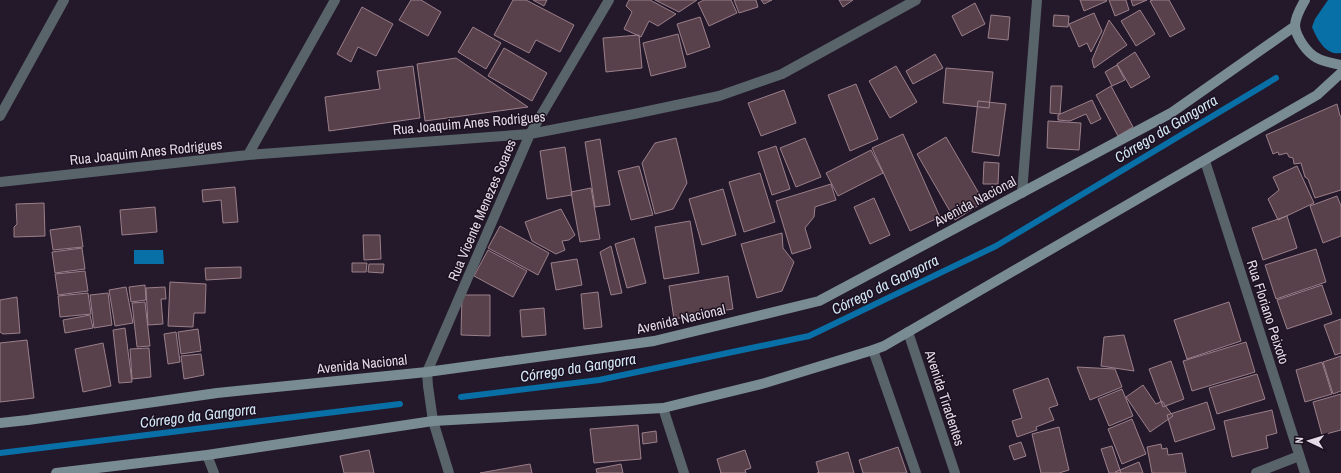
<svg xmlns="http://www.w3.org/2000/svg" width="1341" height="473" font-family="'Archivo Narrow',sans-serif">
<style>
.water{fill:#0970a7}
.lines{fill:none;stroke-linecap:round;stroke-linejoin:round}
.stream{stroke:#0970a7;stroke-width:6}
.building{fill:#59414b;stroke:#9a7f8a}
.street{stroke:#586469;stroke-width:10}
.secondary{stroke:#798c94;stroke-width:10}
.labels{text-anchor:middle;stroke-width:3;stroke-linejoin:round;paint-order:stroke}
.street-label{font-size:14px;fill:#e3dbe7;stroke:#1b1020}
.water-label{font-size:15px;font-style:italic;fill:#d3e7f6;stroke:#1b1020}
</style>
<rect width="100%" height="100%" fill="#24192a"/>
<path class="water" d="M1328,0H1341V53C1326,56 1317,39 1312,27L1315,19Z
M134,250H163L164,264H134Z"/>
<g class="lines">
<path class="stream" d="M461,397L599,380L809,336L996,246L1276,78
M0,453L400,404"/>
</g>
<path class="building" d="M411,0H421L441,12L428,36L399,20Z
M513,0H526L574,25L560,52L536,40L529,53L494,35Z
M533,0H547L544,6Z
M629,0H650L676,14L658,26L649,21L641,37L624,29L632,12L626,6Z
M655,0H697L679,12Z
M704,0H731L737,13L709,26L698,3Z
M734,0H756L758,7L739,13Z
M761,0H772L764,4Z
M839,0H853L843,7Z
M1080,0H1106L1107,1L1084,11Z
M1109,0H1126L1129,10L1115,16Z
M1131,0H1147L1133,6Z
M1153,0H1169L1185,29L1170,37L1150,1Z
M975,3L985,24L962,36L952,16Z
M362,7L393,24L376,56L358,47L351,62L337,54Z
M1140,10L1155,34L1136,46L1121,21Z
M1094,13L1102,31L1091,52L1087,43L1079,47L1069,24Z
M991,15L1010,17L1008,40L988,38Z
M1054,15L1069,16L1068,27L1053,26Z
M700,17L710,47L687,55L677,24Z
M1109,20L1127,45L1094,68L1092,60Z
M473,27L501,43L486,69L458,52Z
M678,34L686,67L651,76L643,43Z
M639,35L642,68L606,72L603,38Z
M504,48L547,73L532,101L488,76Z
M1135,52L1150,77L1131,88L1117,64Z
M935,54L943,68L913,84L906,71Z
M456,58L528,107L425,121L417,64Z
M1117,65L1125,80L1112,86L1105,72Z
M413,66L420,118L329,131L325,97L380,89L377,71Z
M896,66L917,102L890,118L869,81Z
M946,68L993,72L989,108L943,103Z
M856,84L878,139L850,151L828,95Z
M1051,86H1062L1060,114L1050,113Z
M1111,86L1133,127L1118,136L1096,95Z
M784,90L796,123L761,136L748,103Z
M1092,100L1101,119L1091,124L1086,114L1070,121L1058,120V115Z
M978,101L1006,104L999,156L972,152Z
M1337,104L1340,116H1341V190L1315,198L1308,179L1305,177L1301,163L1294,164L1293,158L1289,157L1287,153L1279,155L1278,152L1273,154L1266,135Z
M1048,121L1081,123L1079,150L1047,148Z
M903,134L940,217L910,231L872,148Z
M946,137L984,202L955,220L917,154Z
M676,138L687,183L673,209L655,214L642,163L655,143Z
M805,138L821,177L796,187L780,148Z
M600,139L610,205L595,207L585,142Z
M776,146L790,189L772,195L758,152Z
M565,147L572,195L547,199L540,151Z
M871,150L883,173L838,196L826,173Z
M984,162L999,163L998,184H983Z
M639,166L653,215L631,220L618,171Z
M1297,166L1314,203L1278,220L1268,199L1279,190L1273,177Z
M760,173L775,222L744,232L729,182Z
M831,184L836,200L815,207L814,217L805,228L811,248L792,254L776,201Z
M235,187L238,222L223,223L221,200L203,202L202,190Z
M591,188L600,239L580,242L571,192Z
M723,189L736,235L702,245L689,199Z
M1337,196L1341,206V236L1323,243L1310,206Z
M874,198L890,235L870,244L854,207Z
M44,203L45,236L14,237V227L17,224L16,204Z
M155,207L157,232L122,235L120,210Z
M561,209L575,235L569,240L562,241L565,250L556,254L532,241L525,222Z
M1287,216L1297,248L1263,260L1252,228Z
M690,221L699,273L664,279L655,227Z
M80,226L83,247L53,250L50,230Z
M500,226L549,253L538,275L488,248Z
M782,233L783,248L794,262L782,291L757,298L741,244Z
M363,235H380L381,259L364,260Z
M634,238L646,283L627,288L615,244Z
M611,246L622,293L611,295L600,252Z
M82,248L85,269L55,273L52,252Z
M1316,249L1326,282L1276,299L1265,265Z
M488,250L527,271L513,297L474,276Z
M577,259L582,285L556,290L551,263Z
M352,263H367L366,272H352Z
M369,264H384L383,273L368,272Z
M241,267V278L206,280L205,268Z
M85,271L88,291L58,295L55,274Z
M728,276L733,309L674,319L669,286Z
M170,282L206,284L205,313H194L193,327L168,326Z
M145,285L146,300L131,302L129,287Z
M1322,285L1332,314L1287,329L1277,300Z
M126,287L133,323L115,326L109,290Z
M165,287L166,299H161L163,324L148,325L146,288Z
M598,292L602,327L584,329L581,294Z
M88,293L91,314L60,317L58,296Z
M108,293L112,325L94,328L90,295Z
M462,295H490V336L461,335Z
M17,297L20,333L3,334L0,332V300Z
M145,302L150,346L137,347L132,303Z
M1229,302L1241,341L1187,359L1174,320Z
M544,308L546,335L522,337L520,310Z
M90,315L93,328L65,333L63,320Z
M1341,319V353L1335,355L1324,325Z
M125,328L132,382L119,383L113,330Z
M198,329L201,351L181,354L178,332Z
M176,332L180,362L168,364L164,334Z
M1124,335L1134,371L1101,366L1104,337Z
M27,340L34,398L0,402V343Z
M1246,342L1255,372L1192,391L1183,361Z
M103,343L111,386L83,392L75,349Z
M149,348L151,377L132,379L130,349Z
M201,354L204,375L184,379L181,356Z
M1341,356V391L1333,394L1323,362Z
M1171,361L1184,399L1163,407L1149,369Z
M1322,362L1332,394L1305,402L1296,370Z
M1077,367L1115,369L1122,387L1090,400Z
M1257,374L1265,399L1217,414L1209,388Z
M1048,378L1058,405L1049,408L1054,420L1036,427L1037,430L1017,437L1012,421L1022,418L1013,390Z
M1143,385L1156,404L1162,401L1173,416L1150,432L1126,397Z
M1122,389L1133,416L1109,426L1098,399Z
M1341,394V430L1322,435L1313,402Z
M1207,402L1215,429L1175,442L1167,415Z
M1272,410L1277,433L1266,436L1268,448L1232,457L1224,421Z
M1132,419L1146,454L1122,464L1108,429Z
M638,425L641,459L594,463L590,429Z
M1059,427L1069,470L1059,473H1041L1032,434Z
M656,431L657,442L643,444L642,433Z
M1021,442L1026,456L1014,460L1009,446Z
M1161,444L1162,449L1167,448L1168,455L1182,453L1186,473H1152L1147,447Z
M1112,446L1121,473H1109L1101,449Z
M898,447L907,473H863L859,460Z
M369,450L374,473H344L340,456Z
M745,450L751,468L745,470L746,473H720H721L717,459Z
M848,452L854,473H817H819L816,462Z
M1139,462L1143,473H1116L1115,472Z
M530,464L532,473H480Z
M621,464L623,473H597L596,469Z"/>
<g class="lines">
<path class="street" d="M0,116L64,0
M248,155L335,0
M1205,161L1305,473
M0,182L248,155L530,134L634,114L719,96L782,74L916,0
M1022,193L1037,0
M908,332L955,473
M873,350L916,473
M663,408L684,473
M207,455L214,473
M449,473L433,421L428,386L427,372L530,134L609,0
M1256,473L1299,456"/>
<path class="secondary" d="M1305,0C1301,7 1295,17 1295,26C1296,37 1307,53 1317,58C1324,62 1333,63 1341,65
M0,423L28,420L217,393L427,372L654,341L819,301L1171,113L1295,26
M56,473L207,455L433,421L663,408L765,383L873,350L884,346L1317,95L1341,73"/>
</g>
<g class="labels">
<g class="street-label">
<text transform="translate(469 123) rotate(-5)" y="5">Rua Joaquim Anes Rodrigues</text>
<text transform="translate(146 152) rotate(-6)" y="5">Rua Joaquim Anes Rodrigues</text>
<text transform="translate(975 201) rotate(-28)" y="5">Avenida Nacional</text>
<text transform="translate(482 210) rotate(-67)" y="5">Rua Vicente Menezes Soares</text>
<text transform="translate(1268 312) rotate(72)" y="5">Rua Floriano Peixoto</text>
<text transform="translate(681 319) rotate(-13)" y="5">Avenida Nacional</text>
<text transform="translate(362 364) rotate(-6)" y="5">Avenida Nacional</text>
<text transform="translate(945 398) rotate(72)" y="5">Avenida Tiradentes</text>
</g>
<g class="water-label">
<text transform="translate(1166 129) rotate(-31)" y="5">Córrego da Gangorra</text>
<text transform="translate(885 285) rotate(-26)" y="5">Córrego da Gangorra</text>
<text transform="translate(578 368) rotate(-9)" y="5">Córrego da Gangorra</text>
<text transform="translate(198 416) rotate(-7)" y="5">Córrego da Gangorra</text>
</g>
</g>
<g transform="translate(1309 441) rotate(274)" stroke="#1b1020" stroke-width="3" paint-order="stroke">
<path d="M0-3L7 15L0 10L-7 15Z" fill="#e3dbe7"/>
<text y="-6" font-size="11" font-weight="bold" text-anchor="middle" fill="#e3dbe7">N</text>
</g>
</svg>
